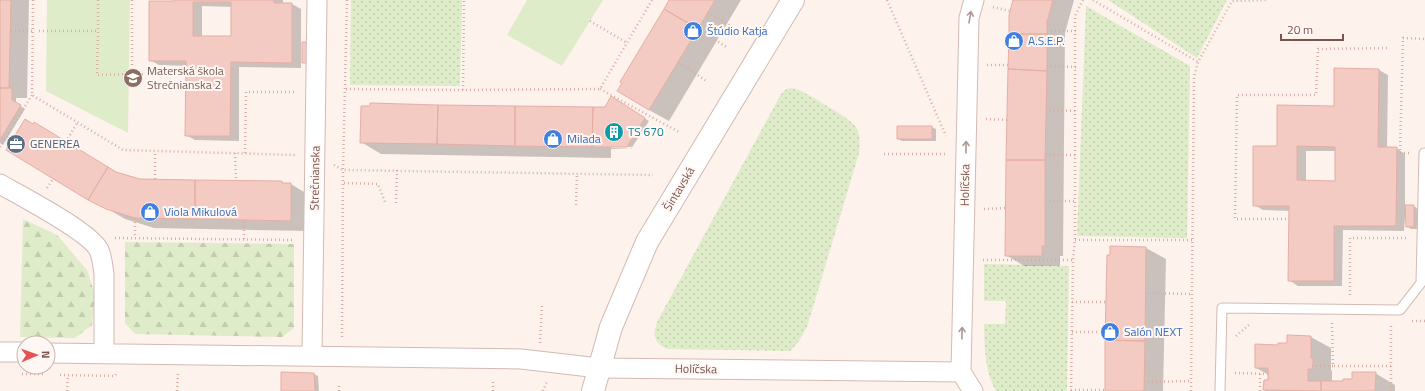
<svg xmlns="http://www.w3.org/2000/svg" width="1425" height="391" font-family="'Titillium Web',sans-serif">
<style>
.grass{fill:url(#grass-dots)}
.forest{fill:url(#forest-firs)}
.green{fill:#dfecc9}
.shadow{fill:#0003;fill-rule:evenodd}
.building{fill:#f3cbc3;stroke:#e5aea3;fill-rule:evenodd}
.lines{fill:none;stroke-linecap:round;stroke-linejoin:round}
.service-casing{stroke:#d3bab3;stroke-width:11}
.minor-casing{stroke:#d3bab3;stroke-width:21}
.tertiary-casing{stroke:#d3bab3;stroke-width:24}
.path{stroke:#d8aea5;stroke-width:2.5;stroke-dasharray:1 3;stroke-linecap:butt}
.service{stroke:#fff;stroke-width:9}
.minor{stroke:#fff;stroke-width:19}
.tertiary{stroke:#fff;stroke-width:22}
.oneway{stroke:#af9894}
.labels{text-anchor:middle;stroke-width:4;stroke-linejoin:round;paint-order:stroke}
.shop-label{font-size:12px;fill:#366cbe;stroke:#fff7f3;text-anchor:start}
.education-label{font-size:12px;fill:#785e54;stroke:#fff7f3;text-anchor:start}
.culture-label{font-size:12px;fill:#0d838f;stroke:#fff7f3;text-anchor:start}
.service-label{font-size:12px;fill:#4e5e75;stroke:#fff7f3;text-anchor:start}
.street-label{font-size:12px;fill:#79534d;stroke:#fff7f3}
</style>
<defs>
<pattern id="grass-dots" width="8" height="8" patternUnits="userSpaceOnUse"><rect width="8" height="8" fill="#dfecc9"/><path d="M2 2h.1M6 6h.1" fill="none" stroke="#c3ccae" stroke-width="1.8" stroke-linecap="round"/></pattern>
<pattern id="forest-firs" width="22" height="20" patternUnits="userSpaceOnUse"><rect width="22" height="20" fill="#dfecc9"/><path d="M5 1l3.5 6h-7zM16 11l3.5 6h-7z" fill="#c3ccae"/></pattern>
</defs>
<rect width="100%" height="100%" fill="#fdf2ec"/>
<path class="grass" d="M351,0H462L460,86L350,85Z
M1108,0H1227L1197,58Z
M1086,6L1190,66L1187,238L1077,236Z
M790,88L799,90L805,93C817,100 848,117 855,126C861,134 860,143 859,153L807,327C802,336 798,344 790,351L667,349C652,342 653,333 658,320L781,94L785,90Z
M984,264L1069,266L1067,391H996C984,370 985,347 984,324H1005L1006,301H984Z"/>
<path class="forest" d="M23,219L57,235L87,270L95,295L92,325L75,338L20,337Z
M125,242L294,244V328L282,337L135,334L125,323Z"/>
<path class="green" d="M47,0H130L128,133L46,91Z
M527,0H603L562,66L507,35Z"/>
<path class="shadow" d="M0,0H29L27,98H16V103L25,109L3,145L0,143Z
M175,0H283V4H292L301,9V68L239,67V141L195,140L186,135L187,66L159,65L150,60ZM202,6L232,7V37H202Z
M670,0H741L669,121L649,110Z
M1014,0H1074L1065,33L1063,256H1060V266H1024L1006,255Z
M1379,70L1388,75L1387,148H1396L1405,154V206H1414L1418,209V229H1411L1407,226L1406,217H1405L1404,231L1343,230L1342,286H1298L1289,280L1290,211L1263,210L1254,205L1278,147L1335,107ZM1306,151H1336V182H1306Z
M611,98L649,121L631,149H611V158L381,154L361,142L605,108ZM611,146L632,147V149L611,148Z
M931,127L936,129V141H902L898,139Z
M8,150L118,173L140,180L282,182L285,184H291L309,195V231L154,228L125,219Z
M1146,248L1166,259L1163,391H1106Z
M1311,337L1331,348V370L1332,371V382L1353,381L1375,373L1395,385V391H1266L1264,390L1269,381V375L1256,368L1279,346Z
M314,374L318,376L319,391H282Z"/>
<path class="building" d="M0,0H11L9,88H0Z
M174,0H274V3H292V63L231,62L230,136H185L186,61H149V1H174ZM193,2H231V36H193Z
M669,0H715L698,29L664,9Z
M1013,0H1053L1047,22V34H1009V15Z
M664,9L698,29L649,110L617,91L622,83L620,82Z
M1009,34H1047V71L1008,69Z
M302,42H310V63H302Z
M1334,68L1379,69L1378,147H1397L1396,226H1334V281H1288L1289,206H1253V146H1277V105L1334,106ZM1297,146L1335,147V181L1297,180Z
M1008,69L1047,71L1045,160H1006Z
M0,88H12V100L21,105L0,140Z
M611,96L645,118L627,147H592L593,107H605Z
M370,103L438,105L437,144L360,143L361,106H370Z
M438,105L515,106V146L437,144Z
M515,106L593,107L592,147L515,146Z
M25,119L33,124L34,122L108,167L88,200L6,150Z
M897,126H932V139H897Z
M1006,160H1045V246H1042V256H1005Z
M108,167L116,172L140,179L195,180V219L135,218L106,209L88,200Z
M195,180L282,181V183H291V221L195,219Z
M1405,205H1414V227H1406Z
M1110,246L1146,247L1145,341L1105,340L1107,255H1110Z
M1287,335L1311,336V358H1313V369H1308V381H1321V391L1263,390L1264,380H1268V368H1255V344L1278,345V343H1287Z
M1105,340L1145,341L1144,391H1105Z
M281,372L314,373L315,391H281Z
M1352,372H1376L1375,391H1321V381H1343V379H1352Z"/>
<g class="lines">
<defs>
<path id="service" d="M1220,391L1222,308L1400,310L1421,283L1424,153"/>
<path id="minor" d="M0,184C21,196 89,231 99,250C102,257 103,266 104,274V353
M0,352H24
M48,353L521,359L599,368L961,372
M312,356L317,0
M973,391L961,372L969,18L974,0"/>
<path id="tertiary" d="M593,391L611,327L647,242L793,0"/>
</defs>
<use href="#service" class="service-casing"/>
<use href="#minor" class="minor-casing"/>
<use href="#tertiary" class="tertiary-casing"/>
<path class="path" d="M33,0L32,95L123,150L295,155
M98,0V31
M132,0V74L183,75
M887,0L946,136
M1093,0L1198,62
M993,7L1010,11
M708,12L739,31
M590,21L627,43
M698,29L728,48
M11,31H33
M39,31H98L97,75L132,74
M1047,31H1076
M678,62L708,82
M987,65H1008
M1047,66L1076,67
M346,89L463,90L600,89L652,0
M600,89L679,132
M463,90L464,0
M1046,110L1075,111
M986,119L1007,120
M66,142L77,123
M0,147L32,95
M235,153L236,180
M245,153L246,92H297
M1409,153H1400L1403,38L1425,39
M884,154H947
M1046,155H1075
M334,165L343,170L653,175
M155,179V151
M344,183L378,184L385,202
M47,188L53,179
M1045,201H1075
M396,203L397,170
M576,205L577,174
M984,209L1005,208
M135,218V238
M1286,219H1235L1237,95H1316L1318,49L1390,48
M115,238L294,240
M244,239V220
M1075,240H1192
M983,260H1073
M1145,293L1192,294
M1350,295V238H1409
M1072,302H1106
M1412,321H1425
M1332,323L1333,366H1391
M1072,332H1106
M1236,336L1250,324
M342,337L343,170L347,0
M540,343L542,305
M1312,366H1333
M1235,373L1268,374
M22,374H45
M1260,374V391
M60,375L115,376L116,374
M1144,382L1191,381
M1071,390H1105
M67,391L68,375
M177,391L178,374
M339,391V384
M493,391V382
M543,391L547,381
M1071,391L1073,260L1075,240V16L1083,0
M1191,391L1194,77L1198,62L1232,1L1267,0
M1391,391V325"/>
<use href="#service" class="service"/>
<use href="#minor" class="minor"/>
<use href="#tertiary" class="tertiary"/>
</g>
<defs><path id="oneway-shaft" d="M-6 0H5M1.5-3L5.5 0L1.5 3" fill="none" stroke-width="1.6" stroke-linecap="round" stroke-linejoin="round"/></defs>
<g class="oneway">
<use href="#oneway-shaft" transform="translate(970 17) rotate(-80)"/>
<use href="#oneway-shaft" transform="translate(966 147) rotate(-89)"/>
<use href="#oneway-shaft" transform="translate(962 333) rotate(-89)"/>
</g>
<defs>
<symbol id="shop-disc" viewBox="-11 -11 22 22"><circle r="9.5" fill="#3f7fe0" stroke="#fff7f3"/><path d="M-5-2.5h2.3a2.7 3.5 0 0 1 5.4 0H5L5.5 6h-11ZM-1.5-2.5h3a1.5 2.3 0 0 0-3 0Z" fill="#fff"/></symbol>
<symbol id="school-disc" viewBox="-11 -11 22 22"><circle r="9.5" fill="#8d6e63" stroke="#fff7f3"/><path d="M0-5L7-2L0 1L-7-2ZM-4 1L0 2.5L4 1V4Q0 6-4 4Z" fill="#fff"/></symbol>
<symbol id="building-disc" viewBox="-11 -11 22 22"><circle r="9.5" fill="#0f9aa8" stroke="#fff7f3"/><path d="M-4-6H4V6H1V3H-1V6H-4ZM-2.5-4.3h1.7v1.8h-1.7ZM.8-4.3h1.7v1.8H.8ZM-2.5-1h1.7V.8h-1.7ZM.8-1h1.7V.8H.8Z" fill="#fff"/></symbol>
<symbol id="office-disc" viewBox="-11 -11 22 22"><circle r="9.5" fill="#5c6f8a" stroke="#fff7f3"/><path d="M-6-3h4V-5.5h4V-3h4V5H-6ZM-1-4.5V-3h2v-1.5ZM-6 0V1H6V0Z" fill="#fff"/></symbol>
</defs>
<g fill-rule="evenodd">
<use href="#shop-disc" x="682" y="20" width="22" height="22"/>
<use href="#shop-disc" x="1003" y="30" width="22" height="22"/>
<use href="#school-disc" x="122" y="67" width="22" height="22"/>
<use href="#building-disc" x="603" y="121" width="22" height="22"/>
<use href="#shop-disc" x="542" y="128" width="22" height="22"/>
<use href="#office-disc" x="5" y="133" width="22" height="22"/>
<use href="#shop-disc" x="139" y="201" width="22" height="22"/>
<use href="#shop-disc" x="1099" y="321" width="22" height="22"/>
</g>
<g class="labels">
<g class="shop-label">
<text x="707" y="35">Štúdio Katja</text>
<text x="1028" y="45">A.S.E.P.</text>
<text x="567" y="143">Milada</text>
<text x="164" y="216">Viola Mikulová</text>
<text x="1124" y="336">Salón NEXT</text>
</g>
<g class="education-label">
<text x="147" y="75">Materská škola<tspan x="147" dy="14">Strečnianska 2</tspan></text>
</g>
<g class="culture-label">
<text x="628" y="136">TS 670</text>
</g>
<g class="service-label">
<text x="30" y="148">GENEREA</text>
</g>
<g class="street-label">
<text transform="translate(315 178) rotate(-89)" y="4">Strečnianska</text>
<text transform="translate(965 185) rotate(-89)" y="4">Holíčska</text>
<text transform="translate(679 189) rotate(-59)" y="4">Šintavská</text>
<text transform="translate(696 369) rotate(1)" y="4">Holíčska</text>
</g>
</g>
<g transform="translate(36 355) rotate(88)"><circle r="19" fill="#fff7f3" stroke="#c9b5b1"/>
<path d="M0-3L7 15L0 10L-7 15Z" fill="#e65253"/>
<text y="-6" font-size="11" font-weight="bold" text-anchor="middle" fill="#79534d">N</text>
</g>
<path d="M1281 34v6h62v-6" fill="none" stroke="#79534d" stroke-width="2"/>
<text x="1287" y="34" font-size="12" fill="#79534d" stroke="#fff7f3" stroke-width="3" paint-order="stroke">20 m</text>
</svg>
